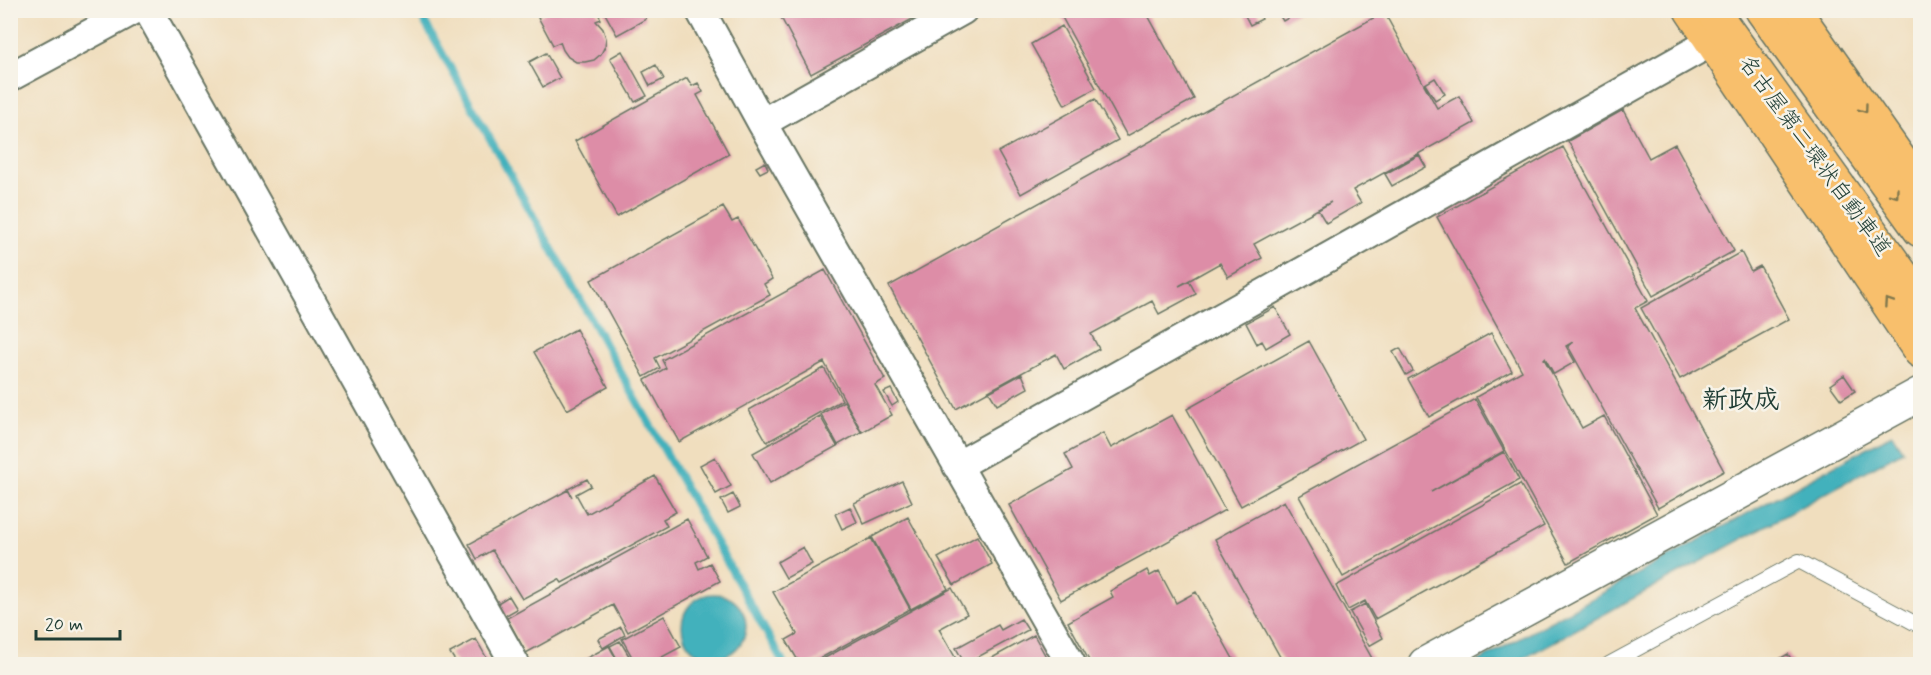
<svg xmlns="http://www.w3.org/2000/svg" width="1931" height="675" font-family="Mynerve,'Klee One',sans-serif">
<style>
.water{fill:#42b1bc;stroke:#307778;stroke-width:1.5}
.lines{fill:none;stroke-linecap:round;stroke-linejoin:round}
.stream{stroke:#42b1bc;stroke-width:8}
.building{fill:#dd8da7}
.service-casing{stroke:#687564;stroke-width:16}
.minor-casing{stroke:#687564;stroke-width:32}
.tertiary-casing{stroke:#687564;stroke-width:36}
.trunk-casing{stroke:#687564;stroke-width:36}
.motorway-casing{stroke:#687564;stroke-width:36}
.service{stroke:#fff;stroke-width:14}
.minor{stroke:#fff;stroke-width:28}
.tertiary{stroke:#fff;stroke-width:33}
.trunk{stroke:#f8bf6c;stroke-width:33}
.motorway{stroke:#f8bf6c;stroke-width:33}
.oneway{stroke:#81784d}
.labels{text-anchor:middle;stroke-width:5;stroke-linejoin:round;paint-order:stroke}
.street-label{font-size:22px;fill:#1f3d34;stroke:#f7f3e8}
.quarter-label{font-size:26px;font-weight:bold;fill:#1f3d34;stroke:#f7f3e8}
</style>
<rect width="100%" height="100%" fill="#f7f3e8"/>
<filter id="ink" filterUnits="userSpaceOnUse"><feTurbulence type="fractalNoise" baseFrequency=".0167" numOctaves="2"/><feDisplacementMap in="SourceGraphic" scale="12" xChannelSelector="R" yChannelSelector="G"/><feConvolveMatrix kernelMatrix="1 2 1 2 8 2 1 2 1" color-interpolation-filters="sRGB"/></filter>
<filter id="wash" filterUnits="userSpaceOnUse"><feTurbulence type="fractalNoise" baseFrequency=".008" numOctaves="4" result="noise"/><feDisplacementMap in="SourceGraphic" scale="24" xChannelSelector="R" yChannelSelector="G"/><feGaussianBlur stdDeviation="1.35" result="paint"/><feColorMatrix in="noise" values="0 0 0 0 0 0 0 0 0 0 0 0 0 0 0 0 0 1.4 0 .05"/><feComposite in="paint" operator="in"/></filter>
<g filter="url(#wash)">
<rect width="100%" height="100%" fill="#f0debe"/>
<path class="water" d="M1892,434L1903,451L1513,664H1473Z
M682 626a32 32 0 1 1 64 0a32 32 0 1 1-64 0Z"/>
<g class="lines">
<path class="stream" d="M418,10L784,664"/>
</g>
<g id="blocks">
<path class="building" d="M549,10H596L601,19L596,21L603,29L606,38L605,46L601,54L594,60L585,62H576L568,57L563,50L560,42L553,45L538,17Z
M603,10H642L646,19L617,35Z
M777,10H929L811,74Z
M1058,10H1145L1194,99L1127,136Z
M1242,10H1257L1262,19L1250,25Z
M1283,10H1302L1283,21L1278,13Z
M1384,12L1437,108L1459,96L1474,123L1353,190L1361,203L1326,223L1318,210L1331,202L1254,244L1262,258L1228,277L1220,263L1179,286L1189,281L1196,294L1159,314L1152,301L1091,334L1099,349L1064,369L1056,354L956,409L889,286Z
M1062,26L1096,88L1065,105L1031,44Z
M622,51L647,96L635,102L610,58Z
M546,53L560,78L543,87L529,62Z
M656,65L664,79L650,86L643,72Z
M687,78L692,86L698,83L703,92L697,95L729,154L617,217L575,141Z
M1435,78L1445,94L1435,100L1425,84Z
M1095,99L1118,140L1021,194L998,152Z
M1623,110L1649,158L1675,144L1734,251L1653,296L1568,141Z
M1563,147L1648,301L1635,308L1724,471L1658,508L1568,346L1573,342L1566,346L1575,362L1554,374L1545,358L1544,359L1582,428L1604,416L1657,514L1568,563L1476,397L1522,371L1437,217Z
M1419,155L1426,167L1392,186L1385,174Z
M765,162L768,169L760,173L756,167Z
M723,207L732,222L738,219L772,279L764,284L770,295L655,358L660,368L644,377L591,280Z
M1741,252L1751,271L1760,266L1789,319L1680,379L1641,308Z
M825,270L885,379L875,385L892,415L862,432L824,362L679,442L645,380L666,368L662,360Z
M1275,307L1290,334L1266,348L1262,341L1257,344L1246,323Z
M576,329L608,387L567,410L534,352Z
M1491,333L1512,371L1429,417L1408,379Z
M1309,341L1363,439L1241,506L1187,409Z
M1400,348L1413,371L1406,375L1393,352Z
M824,368L842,400L767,442L749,410Z
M1022,374L1028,388L997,405L989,392Z
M1844,375L1855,391L1841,400L1830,385Z
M891,389L898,402L892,406L884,392Z
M1475,399L1504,451L1431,492L1504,452L1519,480L1343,577L1299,496Z
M844,401L861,432L838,445L821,414Z
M1172,415L1225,510L1061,600L1009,505L1073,469L1065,454L1103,433L1111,448Z
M820,416L837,446L770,483L753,453Z
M715,457L731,486L716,494L700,465Z
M655,476L676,512L663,519L667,526L562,583L559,579L522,599L492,550L477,559L469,544L568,490L572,497L568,489L587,479L591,486L576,494L587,514Z
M902,481L912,502L864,524L854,503Z
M1520,484L1544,526L1375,619L1365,601L1348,610L1336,586Z
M733,494L740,507L728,513L721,500Z
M1284,501L1374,662L1370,664H1284L1215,539Z
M850,507L857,522L842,529L835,514Z
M908,517L948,589L911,609L872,537Z
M687,519L707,556L696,562L699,569L710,563L720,581L628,632L613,605L526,653L507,618Z
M977,536L992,564L954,585L938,558Z
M871,538L910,609L810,664H800L786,640L797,634L773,592Z
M803,547L812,564L786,578L777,562Z
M1147,570L1150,576L1159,571L1176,603L1196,592L1236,664H1091L1068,622L1113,597L1110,591Z
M952,588L967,614L939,629L959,664H814Z
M509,596L517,609L503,617L496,604Z
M1365,604L1383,638L1369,646L1350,612Z
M664,616L681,647L649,664H636L622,639Z
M1021,619L1028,630L965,664L956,648L998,625L1001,630Z
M621,627L625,635L603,648L598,639Z
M1034,635L1050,664H981Z
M476,639L490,664H457L450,653Z
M620,641L634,664H620L610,646Z
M609,646L619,664H576Z
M1788,654L1794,664H1773L1772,663Z
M1920,656V664H1905Z"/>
</g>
</g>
<g filter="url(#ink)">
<use href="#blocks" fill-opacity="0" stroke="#687564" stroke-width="1.5"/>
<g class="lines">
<defs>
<path id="service" d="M1609,664L1799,561L1920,626"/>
<path id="minor" d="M148,10L515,664
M700,10L762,123L1071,664
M10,77L134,10
M762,123L963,10
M957,466L1713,41"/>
<path id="tertiary" d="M1425,664L1920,394"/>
<path id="trunk" d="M1691,10L1920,351
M1794,10L1920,188"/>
<path id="motorway" d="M1712,10L1920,300
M1762,10L1920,230"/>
</defs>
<use href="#service" class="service-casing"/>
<use href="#minor" class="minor-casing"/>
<use href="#tertiary" class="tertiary-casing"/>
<use href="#trunk" class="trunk-casing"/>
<use href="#motorway" class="motorway-casing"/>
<use href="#service" class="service"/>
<use href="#minor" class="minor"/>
<use href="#tertiary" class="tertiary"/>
<use href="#trunk" class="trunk"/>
<use href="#motorway" class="motorway"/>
</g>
<defs><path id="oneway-chevron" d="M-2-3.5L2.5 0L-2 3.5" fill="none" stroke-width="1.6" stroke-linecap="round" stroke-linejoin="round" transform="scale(1.5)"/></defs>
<g class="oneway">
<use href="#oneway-chevron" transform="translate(1864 109) rotate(54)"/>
<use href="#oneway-chevron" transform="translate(1895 194) rotate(54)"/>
<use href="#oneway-chevron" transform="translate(1888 302) rotate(-124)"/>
</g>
</g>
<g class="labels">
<g class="street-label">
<text transform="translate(1816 155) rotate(54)" y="8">名古屋第二環状自動車道</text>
</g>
<g class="quarter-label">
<text x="1741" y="408">新政成</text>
</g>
</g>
<rect width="1931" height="675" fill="none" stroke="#f7f3e8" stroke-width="36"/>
<path d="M36 630v9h84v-9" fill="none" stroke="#1f3d34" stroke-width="3"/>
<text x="45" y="630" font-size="18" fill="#1f3d34" stroke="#f7f3e8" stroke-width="4.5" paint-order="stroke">20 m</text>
</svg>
